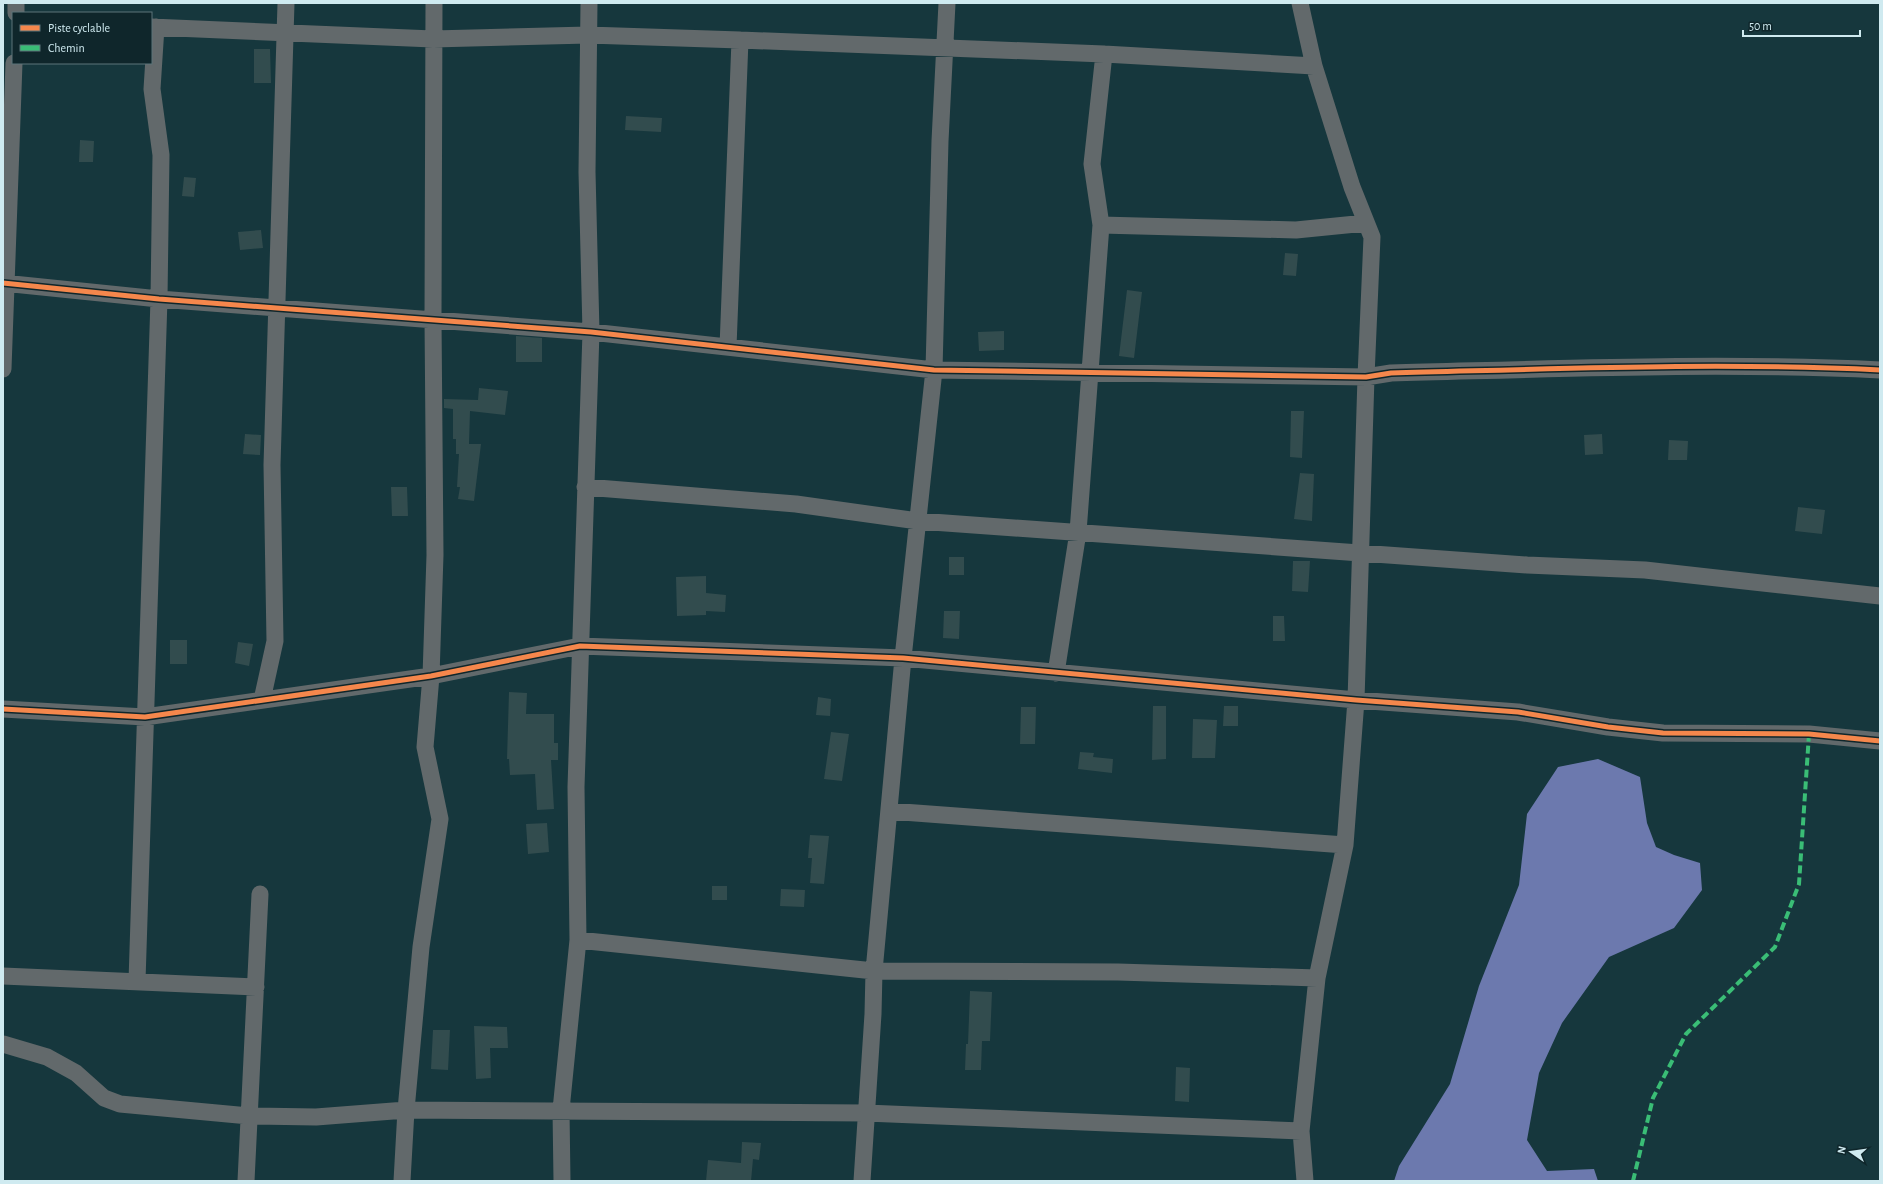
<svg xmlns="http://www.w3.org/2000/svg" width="1883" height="1184" font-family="'Alegreya Sans',sans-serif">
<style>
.water{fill:#6c79ae}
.building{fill:#324c4e}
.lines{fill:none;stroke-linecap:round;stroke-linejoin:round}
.minor{stroke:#62696b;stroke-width:17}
.quiet{stroke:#3abd76;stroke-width:4;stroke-dasharray:8 4;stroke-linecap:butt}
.cycleway-casing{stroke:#0f262b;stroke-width:8}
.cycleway{stroke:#f5874c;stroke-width:5}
</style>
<rect width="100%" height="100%" fill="#16373d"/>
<path class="water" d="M1598,759L1640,777L1647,823L1656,847L1674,855L1700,863L1702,890L1674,928L1609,957L1562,1023L1539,1073L1527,1140L1547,1171L1594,1169L1598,1181H1394L1399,1166L1450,1084L1479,986L1519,885L1527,814L1558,767Z"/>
<path class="building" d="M254,49H270L271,83H254Z
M626,116L662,118L661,132L625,130Z
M80,140L94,141L93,162H79Z
M184,177L196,178L194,197L182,196Z
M261,230L263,248L240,250L238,232Z
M1285,253L1298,254L1296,276L1283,275Z
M1127,290L1142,292L1134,358L1119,356Z
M1004,331V350L979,351L978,332Z
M516,336L542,338V362H516Z
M479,388L508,391L505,415L470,411L469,444H481L474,501L458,499L460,487H457L459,454H456V439H453V409L444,408V399L478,400Z
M1291,411H1304L1302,458L1290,457Z
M245,434L261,435L260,455L243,454Z
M1602,434L1603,454L1585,455L1584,435Z
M1669,440L1688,441L1687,460H1668Z
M1300,473L1314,474L1312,521L1294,519Z
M391,487H407L408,516H392Z
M1798,507L1825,510L1822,534L1795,531Z
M949,557H964V575H949Z
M1293,561H1310L1308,592L1292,591Z
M706,576V593L726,595L725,612L706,611V615L677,616L676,577Z
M944,611H960L959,639L943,638Z
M1273,616H1284L1285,641H1273Z
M170,640H187V664H170Z
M238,642L253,644L249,666L235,663Z
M509,692L527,693L526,714H554V743H558V760H551L554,809L537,810L535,774L510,775L509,759H507Z
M818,697L831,699L830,716L816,715Z
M1153,706H1166V759L1152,760Z
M1224,706H1238V726H1223Z
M1021,707H1036L1035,744H1020Z
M1193,719L1217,720L1215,758H1192Z
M831,732L849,734L842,781L824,779Z
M1080,752L1094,753L1093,757L1113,759L1112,773L1078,769Z
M547,823L549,852L528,854L526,824Z
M810,835L829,836L824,884L810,883L812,858H808Z
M712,886H727V900H712Z
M781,889L805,890L804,907L780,906Z
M970,991L992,992L990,1041H982L981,1070H965L966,1044H968Z
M474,1026L507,1027L508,1048H490L491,1078L476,1079Z
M433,1030H450L448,1070L431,1069Z
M1176,1067L1190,1068L1189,1102L1175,1101Z
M742,1142L761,1143L759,1160L753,1159L751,1181H706L708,1160L741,1163Z"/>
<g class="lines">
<path class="minor" d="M1300,3L1314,66L1352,187L1372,237L1366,377L1356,700L1345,845L1317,978L1301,1131L1305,1181
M16,13V3
M151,27L433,39L588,35L740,40L1104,54L1314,66
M1101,225L1296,230L1366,223
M3,283L159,299L591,332L934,370L1366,377L1391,373C1554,369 1717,362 1880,370
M728,347L740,40
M3,369L14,63
M585,487L796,504L918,521L1527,565L1645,570L1880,596
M1056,673L1078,532L1101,225L1092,164L1104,54
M262,700L275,641L272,465L286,3
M3,709L145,717L431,676L580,646L903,658L1356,700L1518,712L1608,727L1663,733L1809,734L1880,741
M889,811L1345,845
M578,940L874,971L1118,972L1317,978
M3,976L256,987
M137,981L159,299L161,155L152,89L156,27
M3,1044L47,1057L76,1073L104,1098L120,1104L249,1116L316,1117L406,1110L866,1113L1301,1131
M246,1181L260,894
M402,1181L406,1110L421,947L440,819L425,747L431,676L435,555L433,319L434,3
M562,1181L561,1110L578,940L576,787L591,332L587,172L589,3
M862,1181L873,1014L874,971L903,658L934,370L940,141L947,3"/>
<path class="quiet" d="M1633,1181L1653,1098L1686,1034L1775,947L1799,884L1809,734"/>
<defs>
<path id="cycleway" d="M3,283L159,299L591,332L934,370L1366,377L1391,373C1554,369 1717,362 1880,370
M3,709L145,717L431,676L580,646L903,658L1356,700L1518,712L1608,727L1663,733L1809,734L1880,741"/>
</defs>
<use href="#cycleway" class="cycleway-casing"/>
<use href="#cycleway" class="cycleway"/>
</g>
<rect width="1883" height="1184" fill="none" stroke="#cfeaf0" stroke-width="8"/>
<rect x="12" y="12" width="140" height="52" fill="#0f262b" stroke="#5c747a"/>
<rect x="20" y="25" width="20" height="6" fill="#f5874c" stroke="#5c747a"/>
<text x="48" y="32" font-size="12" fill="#cfeaf0">Piste cyclable</text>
<rect x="20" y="45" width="20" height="6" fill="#3abd76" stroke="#5c747a"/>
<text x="48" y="52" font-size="12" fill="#cfeaf0">Chemin</text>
<g transform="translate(1851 1152) rotate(283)" stroke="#0f262b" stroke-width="3" paint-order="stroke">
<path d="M0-3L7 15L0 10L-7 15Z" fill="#cfeaf0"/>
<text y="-6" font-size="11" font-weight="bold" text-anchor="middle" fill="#cfeaf0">N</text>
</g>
<path d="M1743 30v6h117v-6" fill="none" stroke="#cfeaf0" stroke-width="2"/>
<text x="1749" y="30" font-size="12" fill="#cfeaf0" stroke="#0f262b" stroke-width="3" paint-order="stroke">50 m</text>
</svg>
